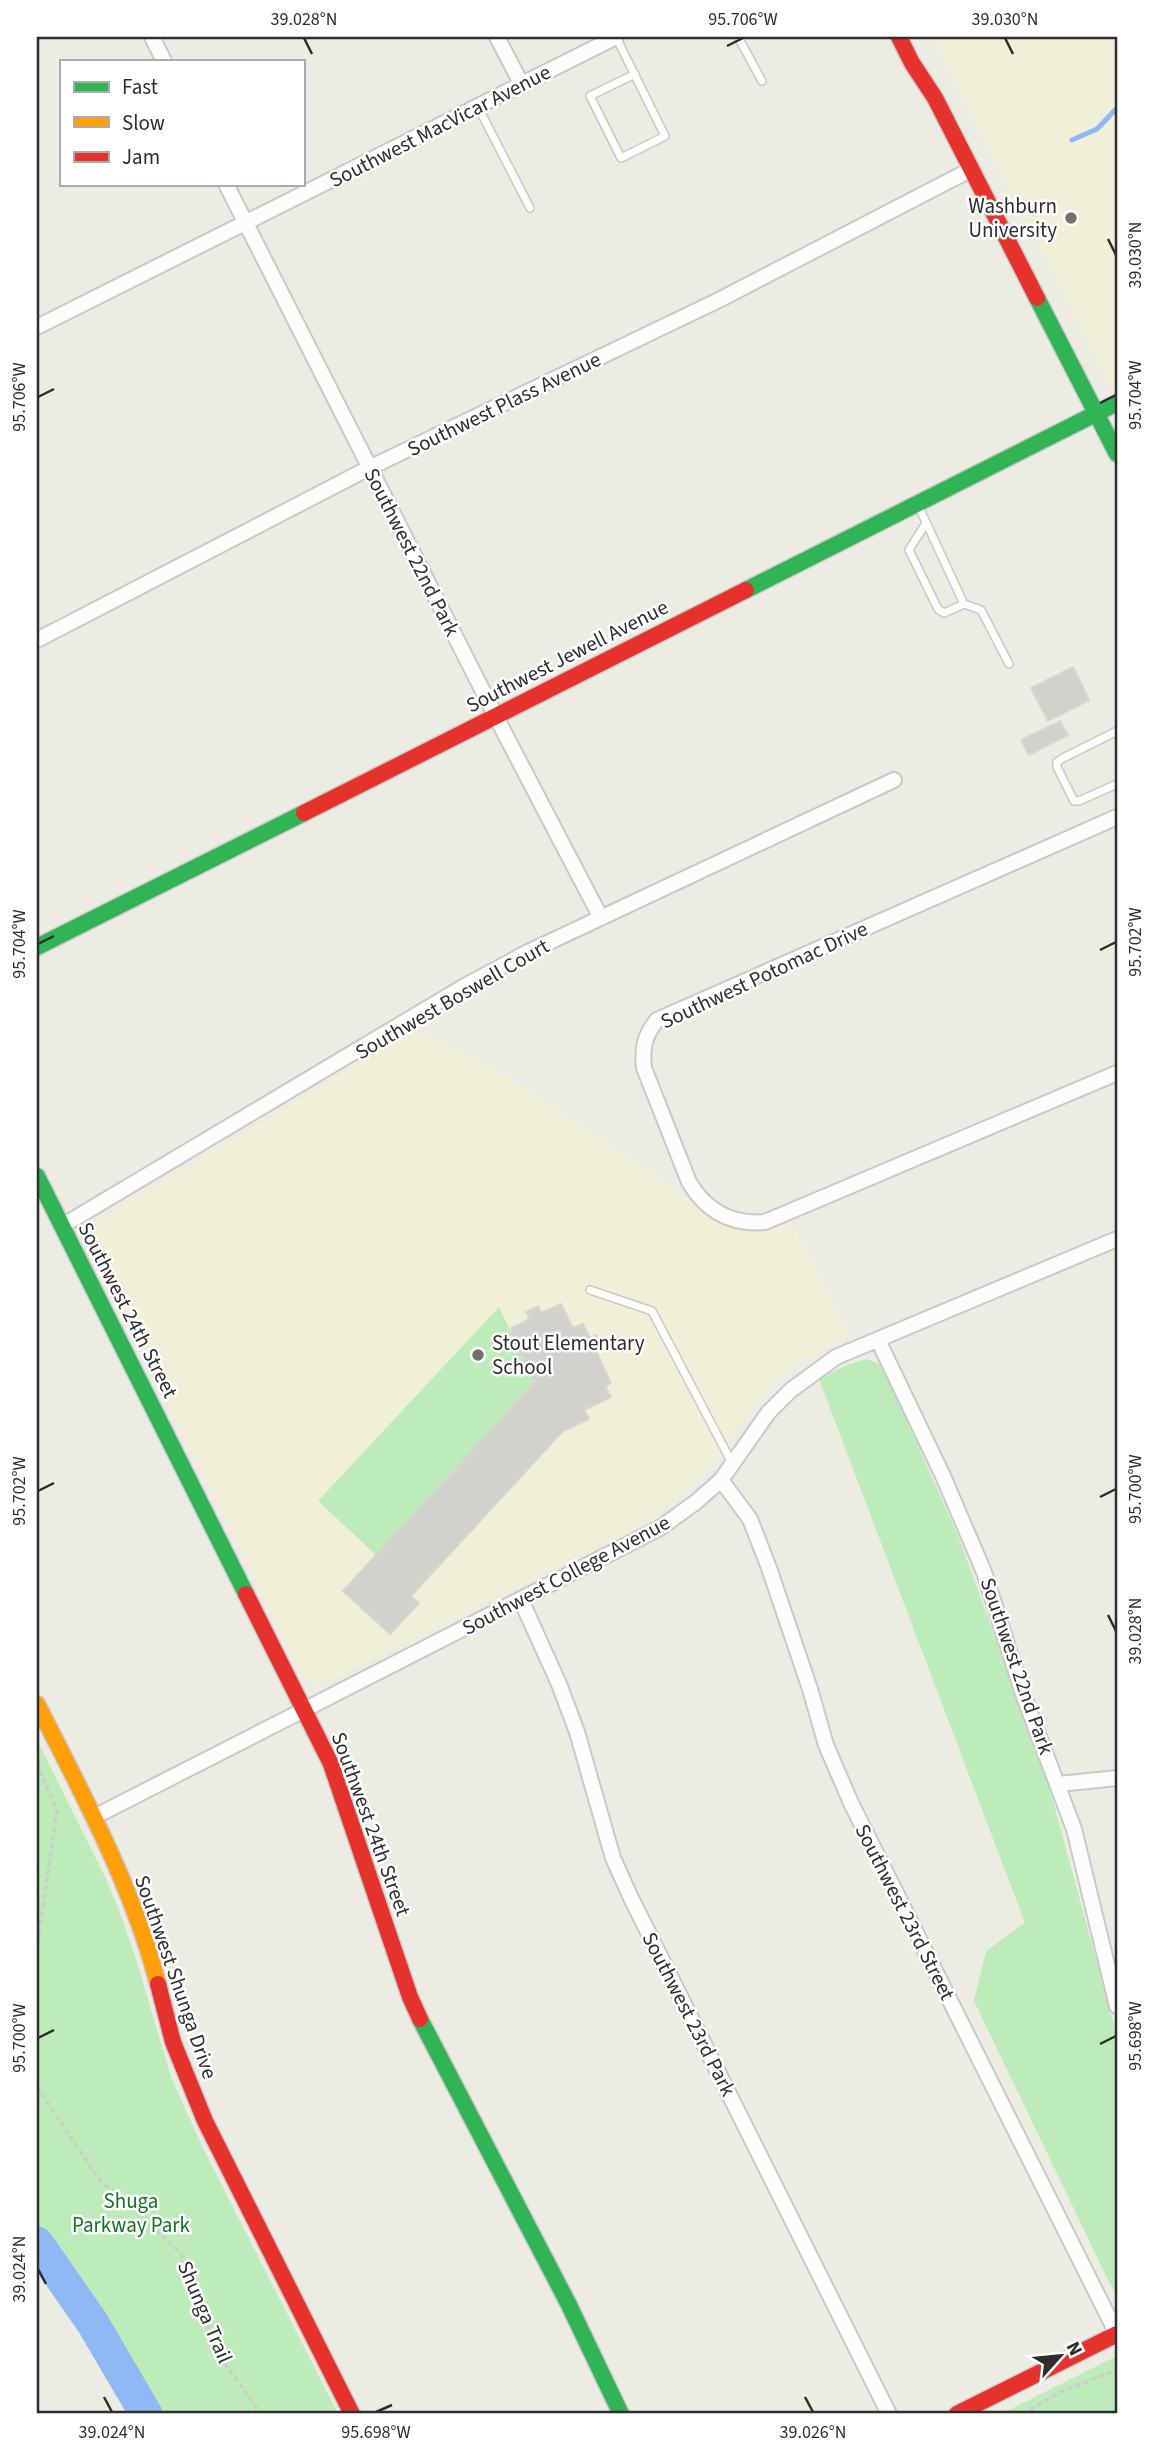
<svg xmlns="http://www.w3.org/2000/svg" width="1154" height="2451" font-family="'Source Sans 3',sans-serif">
<style>
.education{fill:#eff0d7}
.green{fill:#bdebba}
.lines{fill:none;stroke-linecap:round;stroke-linejoin:round}
.stream{stroke:#90b8f4;stroke-width:5}
.river{stroke:#90b8f4;stroke-width:33}
.building{fill:#d2d2cc;stroke:#d7d7cf;stroke-width:2}
.lane-casing{stroke:#cac9c9;stroke-width:10}
.street-casing{stroke:#cac9c9;stroke-width:18}
.fast-casing{stroke:#cac9c9;stroke-width:19}
.slow-casing{stroke:#cac9c9;stroke-width:19}
.jam-casing{stroke:#cac9c9;stroke-width:19}
.path{stroke:#cdcdcb;stroke-width:3.5;stroke-dasharray:5 3.5;stroke-linecap:butt}
.lane{stroke:#fcfcfb;stroke-width:7}
.street{stroke:#fcfcfb;stroke-width:14}
.fast{stroke:#30b455;stroke-width:16}
.slow{stroke:#ff9f0a;stroke-width:16}
.jam{stroke:#e5322d;stroke-width:16}
.ticks{fill:none;stroke:#2d2d2d;stroke-width:2.5}
.poi-dot{fill:#70706d;stroke:#fff;stroke-width:2.5}
.labels{text-anchor:middle;stroke-width:5;stroke-linejoin:round;paint-order:stroke}
.street-label{font-size:21px;fill:#2d2d2d;stroke:#fff}
.poi-label{font-size:21px;fill:#2d2d2d;stroke:#fff;text-anchor:end}
.park-label{font-size:21px;fill:#137421;stroke:#fff}
.neatline{fill:none;stroke:#2d2d2d;stroke-width:2.5}
.ticks-label{font-size:18px;text-anchor:middle;fill:#2d2d2d}
</style>
<rect width="100%" height="100%" fill="#ecece3"/>
<path class="education" d="M933,37H1117V399Z
M417,1029L497,1070L674,1188L716,1221L738,1228L765,1229L790,1220L849,1335L801,1361L781,1377L760,1398L707,1471L677,1498L643,1523L331,1680L316,1685L306,1678L85,1238L90,1228L98,1221Z"/>
<path class="green" d="M499,1307L535,1382L376,1555L318,1501Z
M867,1359L879,1364L889,1381L958,1536L1047,1779L1117,2036V2294L1111,2286L974,2001L986,1951L1025,1923L819,1379L847,1365Z
M37,1740L105,1877L118,1908L135,1956L171,2077L202,2146L338,2414H146L92,2322L37,2243Z
M1117,2356V2414H1001Z"/>
<g class="lines">
<path class="stream" d="M1072,140L1097,129L1117,108"/>
<path class="river" d="M37,2243L92,2322L146,2414"/>
</g>
<path class="building" d="M1073,667L1089,700L1048,721L1031,688Z
M1060,721L1068,735L1029,755L1021,740Z
M561,1304L573,1328L583,1324L590,1338L596,1335L601,1346L595,1349L611,1383L605,1386L611,1397L584,1410L589,1419L563,1431L411,1596L419,1603L390,1634L343,1591L535,1382L510,1329L530,1319L526,1312L538,1306L541,1313Z"/>
<g class="lines">
<defs>
<path id="lane" d="M616,37L665,136L621,158L590,96L635,74
M738,37L762,81
M478,107L530,208
M918,505L964,604
M926,523L909,550L938,609L944,613L964,604L981,610L1009,664
M1117,731L1063,758L1057,762V767L1074,801H1079L1117,784
M590,1290L652,1311L732,1463"/>
<path id="street" d="M152,37L164,61
M497,37L522,85
M226,184L495,715L601,918
M37,327L616,37
M37,640L369,468L719,300L972,169
M1117,817L657,1020C644,1036 642,1048 644,1068L689,1182C706,1211 731,1225 765,1222L1117,1073
M62,1226L463,987L526,953L894,780
M878,1340L943,1476L984,1572L1023,1694L1074,1829L1117,2006
M721,1480L750,1519L769,1568L810,1689L826,1745L851,1803L1117,2334
M521,1600L559,1684L577,1732L613,1858L631,1898L889,2414
M1059,1784L1117,1778
M94,1817L660,1528L696,1502L721,1480L768,1413L791,1390L836,1357L1117,1239"/>
<path id="fast" d="M1037,298L1117,454
M746,590L1117,403
M37,947L304,813
M37,1176L246,1594
M420,2019L568,2303L621,2414"/>
<path id="slow" d="M37,1704C83,1795 132,1885 158,1984"/>
<path id="jam" d="M899,37L912,63L935,98L1037,298
M304,813L746,590
M246,1594L331,1764L410,1997L420,2019
M158,1984L173,2042L205,2121L352,2414
M957,2414L1117,2334"/>
</defs>
<use href="#lane" class="lane-casing"/>
<use href="#street" class="street-casing"/>
<use href="#fast" class="fast-casing"/>
<use href="#slow" class="slow-casing"/>
<use href="#jam" class="jam-casing"/>
<path class="path" d="M37,1763L57,1811L37,1946
M37,2087L98,2178L180,2252L219,2355L261,2414
M1023,2414L1060,2392L1117,2370
M1115,2414L1117,2405"/>
<use href="#lane" class="lane"/>
<use href="#street" class="street"/>
<use href="#fast" class="fast"/>
<use href="#slow" class="slow"/>
<use href="#jam" class="jam"/>
</g>
<path class="ticks" d="M304,38L312,54M1005,38L1013,54M727,46L743,38M1108,239L1116,255M38,397L54,389M1100,403L1116,395M38,944L54,936M1100,950L1116,942M38,1491L54,1483M1100,1497L1116,1489M1108,1615L1116,1631M38,2038L54,2030M1100,2044L1116,2036M38,2269L46,2284M104,2397L112,2412M805,2397L813,2412M376,2412L392,2405"/>
<g class="poi-dot">
<circle cx="1071" cy="218" r="7"/>
<circle cx="478" cy="1355" r="7"/>
</g>
<g class="labels">
<g class="street-label">
<text transform="translate(440 126) rotate(-27)" y="7">Southwest MacVicar Avenue</text>
<text transform="translate(504 404) rotate(-26)" y="7">Southwest Plass Avenue</text>
<text transform="translate(412 552) rotate(63)" y="7">Southwest 22nd Park</text>
<text transform="translate(567 656) rotate(-27)" y="7">Southwest Jewell Avenue</text>
<text transform="translate(764 975) rotate(-25)" y="7">Southwest Potomac Drive</text>
<text transform="translate(452 999) rotate(-30)" y="7">Southwest Boswell Court</text>
<text transform="translate(128 1310) rotate(63)" y="7">Southwest 24th Street</text>
<text transform="translate(566 1575) rotate(-28)" y="7">Southwest College Avenue</text>
<text transform="translate(1017 1666) rotate(71)" y="7">Southwest 22nd Park</text>
<text transform="translate(371 1824) rotate(70)" y="7">Southwest 24th Street</text>
<text transform="translate(905 1912) rotate(63)" y="7">Southwest 23rd Street</text>
<text transform="translate(176 1977) rotate(71)" y="7">Southwest Shunga Drive</text>
<text transform="translate(689 2014) rotate(63)" y="7">Southwest 23rd Park</text>
<text transform="translate(205 2312) rotate(67)" y="7">Shunga Trail</text>
</g>
<g class="poi-label">
<text x="1057" y="213">Washburn<tspan x="1057" dy="24">University</tspan></text>
<text x="492" y="1350" text-anchor="start">Stout Elementary<tspan x="492" dy="24">School</tspan></text>
</g>
<g class="park-label">
<text x="131" y="2208">Shuga<tspan x="131" dy="24">Parkway Park</tspan></text>
</g>
</g>
<rect width="1154" height="2451" fill="none" stroke="#ffffff" stroke-width="77"/>
<rect x="60" y="60" width="245" height="126" fill="#ffffff" stroke="#ababab" stroke-width="2"/>
<rect x="74" y="82" width="35" height="10" fill="#30b455" stroke="#ababab" stroke-width="2"/>
<text x="122" y="94" font-size="21" fill="#2d2d2d">Fast</text>
<rect x="74" y="117" width="35" height="10" fill="#ff9f0a" stroke="#ababab" stroke-width="2"/>
<text x="122" y="130" font-size="21" fill="#2d2d2d">Slow</text>
<rect x="74" y="152" width="35" height="10" fill="#e5322d" stroke="#ababab" stroke-width="2"/>
<text x="122" y="164" font-size="21" fill="#2d2d2d">Jam</text>
<g transform="translate(1060 2356) rotate(63)" stroke="#ffffff" stroke-width="5" paint-order="stroke">
<path d="M0-5L12 26L0 18L-12 26Z" fill="#2d2d2d"/>
<text y="-10" font-size="19" font-weight="bold" text-anchor="middle" fill="#2d2d2d">N</text>
</g>
<rect x="38" y="38" width="1078" height="2374" class="neatline"/>
<g class="ticks-label">
<text x="304" y="25">39.028°N</text>
<text x="743" y="25">95.706°W</text>
<text x="1005" y="25">39.030°N</text>
<text transform="translate(1135 255) rotate(-90)" y="6">39.030°N</text>
<text transform="translate(1135 395) rotate(-90)" y="6">95.704°W</text>
<text transform="translate(19 397) rotate(-90)" y="6">95.706°W</text>
<text transform="translate(1135 942) rotate(-90)" y="6">95.702°W</text>
<text transform="translate(19 944) rotate(-90)" y="6">95.704°W</text>
<text transform="translate(1135 1489) rotate(-90)" y="6">95.700°W</text>
<text transform="translate(19 1491) rotate(-90)" y="6">95.702°W</text>
<text transform="translate(1135 1631) rotate(-90)" y="6">39.028°N</text>
<text transform="translate(1135 2036) rotate(-90)" y="6">95.698°W</text>
<text transform="translate(19 2038) rotate(-90)" y="6">95.700°W</text>
<text transform="translate(19 2269) rotate(-90)" y="6">39.024°N</text>
<text x="112" y="2438">39.024°N</text>
<text x="376" y="2438">95.698°W</text>
<text x="813" y="2438">39.026°N</text>
</g>
</svg>
